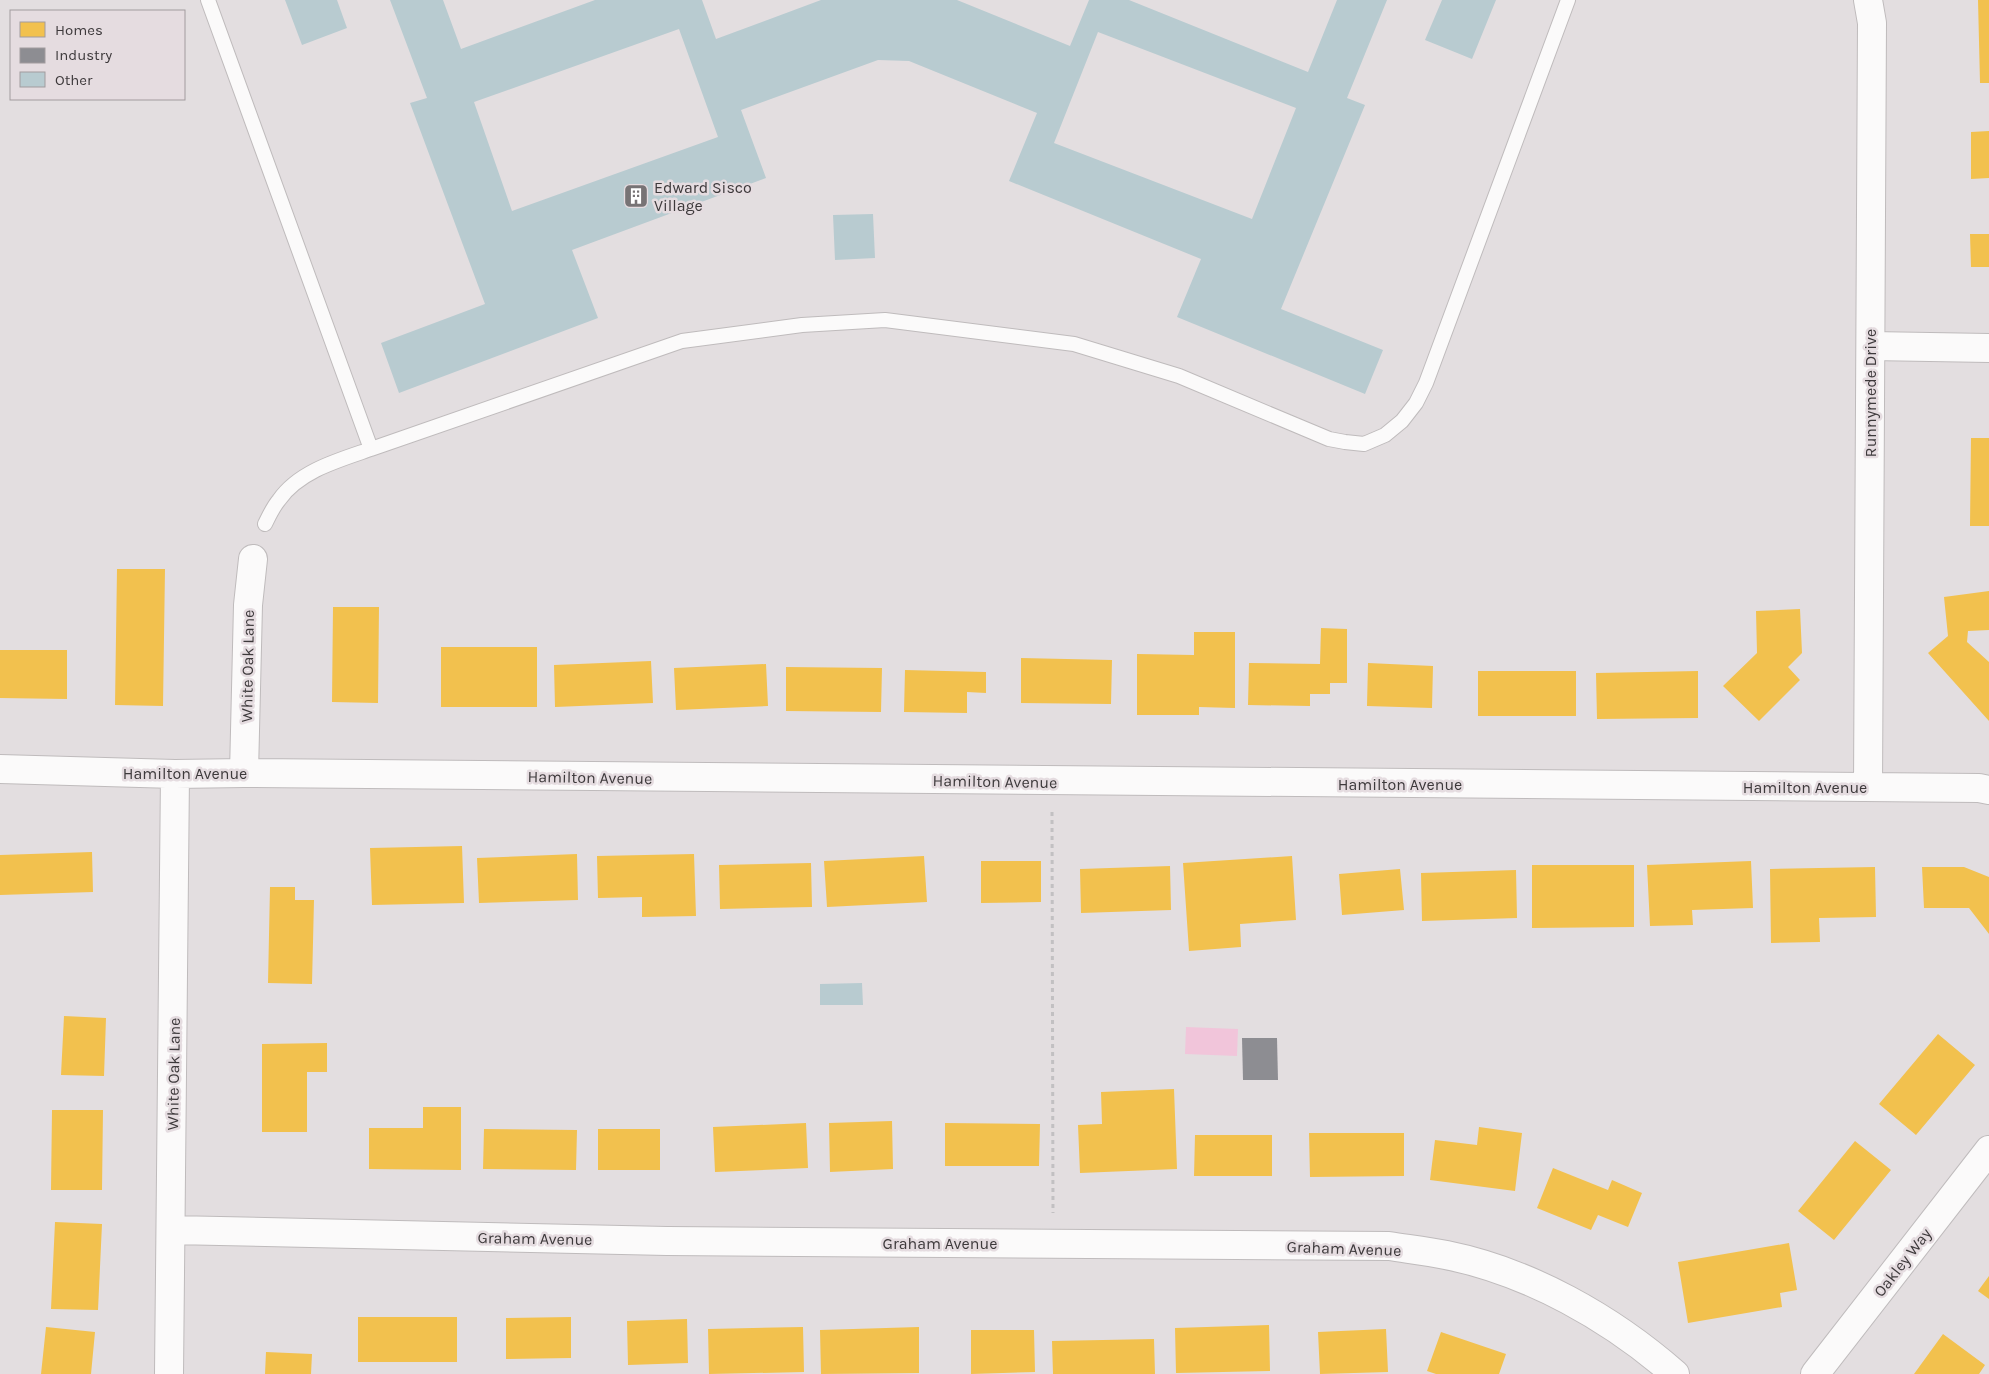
<svg xmlns="http://www.w3.org/2000/svg" width="1989" height="1374" font-family="Karla,sans-serif">
<style>
.green{fill:#f1c5da}
.homes{fill:#f2c14e}
.industry{fill:#8d8d92}
.building{fill:#b8cbd0;fill-rule:evenodd}
.lines{fill:none;stroke-linecap:round;stroke-linejoin:round}
.service-casing{stroke:#bfbbbc;stroke-width:16}
.minor-casing{stroke:#bfbbbc;stroke-width:30}
.path{stroke:#c2c0c2;stroke-width:3;stroke-dasharray:4 4;stroke-linecap:butt}
.service{stroke:#fbfafa;stroke-width:14}
.minor{stroke:#fbfafa;stroke-width:28}
.labels{text-anchor:middle;stroke-width:5;stroke-linejoin:round;paint-order:stroke}
.poi-label{font-size:16px;fill:#3d393b;stroke:#e5dce0;text-anchor:start}
.street-label{font-size:16px;fill:#3d393b;stroke:#e5dce0}
</style>
<rect width="100%" height="100%" fill="#e3dee0"/>
<path class="green" d="M1186,1027L1238,1029L1237,1056L1185,1054Z"/>
<path class="homes" d="M1978,0H1989V83H1980Z
M1989,131V178L1971,179V132Z
M1970,234H1989V267H1971Z
M1971,438H1989V526H1970Z
M117,569H165L163,706L115,705Z
M1989,591V630L1968,631L1967,642L1989,662V721L1928,653L1948,636L1944,597Z
M333,607H379L378,703L332,702Z
M1800,609L1802,653L1788,667L1800,680L1759,721L1723,686L1757,653L1756,611Z
M1321,628L1347,629V683H1330V694H1310V706L1248,705L1249,663L1320,664Z
M1194,632H1235V708L1199,707V715H1137V654L1194,655Z
M441,647H537V707H441Z
M0,650H67V699L0,698Z
M1021,658L1112,660L1111,704L1021,703Z
M651,661L653,703L555,707L554,665Z
M1368,663L1433,666L1432,708L1367,706Z
M766,664L768,706L676,710L674,668Z
M786,667L882,668L881,712L786,711Z
M905,670L986,672V693L967,692V713L904,712Z
M1478,671H1576V716H1478Z
M1698,671V718L1597,719L1596,673Z
M462,846L464,903L372,905L370,848Z
M92,852L93,892L0,895V855Z
M577,854L578,900L479,903L477,858Z
M694,854L696,916L642,917V897L598,898L597,856Z
M924,856L927,902L827,907L824,861Z
M1292,856L1296,920L1240,924L1241,947L1189,951L1183,863Z
M981,861H1041V902L981,903Z
M1751,861L1753,908L1692,910L1693,925L1650,926L1647,865Z
M811,863L812,907L720,909L719,865Z
M1532,865H1634V927L1532,928Z
M1170,866L1171,910L1081,913L1080,869Z
M1875,867L1876,917L1819,918L1820,942L1771,943L1770,869Z
M1922,867H1964L1989,877V934L1969,908H1924Z
M1400,869L1404,910L1342,915L1339,874Z
M1516,870L1517,918L1422,921L1421,873Z
M270,887H295V900H314L312,984L268,983Z
M64,1016L106,1018L104,1076L61,1075Z
M1938,1034L1975,1065L1916,1135L1879,1104Z
M327,1043V1072H307V1132H262V1044Z
M1174,1089L1177,1169L1080,1173L1078,1125L1102,1124L1101,1092Z
M423,1107H461V1170L369,1169V1128H423Z
M52,1110H103L102,1190H51Z
M892,1121L893,1169L830,1172L829,1123Z
M806,1123L808,1168L715,1172L713,1127Z
M945,1123L1040,1124L1039,1166H945Z
M1479,1127L1522,1133L1515,1191L1430,1180L1435,1140L1477,1145Z
M484,1129L577,1130L576,1170L483,1169Z
M598,1129H660V1170H598Z
M1309,1133H1404V1176L1310,1177Z
M1195,1135H1272V1176H1194Z
M1855,1141L1891,1170L1834,1240L1798,1211Z
M1553,1168L1608,1190L1612,1180L1642,1193L1628,1227L1598,1215L1591,1230L1537,1208Z
M55,1222L102,1224L98,1310L51,1309Z
M1789,1243L1797,1290L1780,1293L1782,1307L1688,1323L1678,1262Z
M1989,1276V1299L1978,1291Z
M358,1317H457V1362H358Z
M571,1317V1358L506,1359V1318Z
M687,1319L688,1363L628,1365L627,1321Z
M1269,1325L1270,1371L1176,1373L1175,1328Z
M46,1327L95,1332L91,1374H41Z
M803,1327L804,1372L709,1374L708,1329Z
M919,1327V1373L821,1374L820,1330Z
M1386,1329L1388,1372L1320,1374L1318,1332Z
M971,1330H1034L1035,1372L971,1374Z
M1441,1332L1506,1354L1499,1374H1436L1427,1371Z
M1943,1334L1985,1365L1979,1374H1914Z
M1154,1339L1155,1374H1053L1052,1341Z
M266,1352L312,1354L311,1374H265Z"/>
<path class="industry" d="M1242,1038H1277L1278,1080H1243Z"/>
<path class="building" d="M285,0H337L347,28L302,45Z
M390,0H443L461,49L595,0H702L716,39L821,0H957L1070,46L1089,0H1129L1308,72L1337,0H1387L1347,98L1365,105L1281,309L1383,350L1365,394L1177,317L1201,259L1009,181L1037,113L909,61L878,60L741,110L766,178L572,250L598,318L399,393L381,343L485,304L410,103L427,98ZM679,29L718,137L512,211L474,102ZM1098,32L1296,108L1252,219L1054,143Z
M1442,0H1496L1472,59L1425,40Z
M873,214L875,258L835,260L833,215Z
M862,983L863,1005H820V984Z"/>
<g class="lines">
<defs>
<path id="service" d="M208,0L371,449L682,341L802,325L885,320L1074,344L1179,376L1329,439L1345,442L1364,444L1385,435L1402,421L1416,403L1426,383L1568,0
M265,524C269,516 273,507 279,500C299,471 339,460 371,449"/>
<path id="minor" d="M1868,0L1872,23L1868,787
M1871,346L1989,348
M0,769L175,774L244,773L1979,788L1989,790
M244,773L248,605L253,559
M172,1230L667,1241L1389,1246C1408,1249 1428,1251 1446,1255C1530,1272 1611,1318 1675,1374
M169,1374L175,774
M1815,1374L1989,1150"/>
</defs>
<use href="#service" class="service-casing"/>
<use href="#minor" class="minor-casing"/>
<path class="path" d="M1052,812L1053,1213"/>
<use href="#service" class="service"/>
<use href="#minor" class="minor"/>
</g>
<defs>
<symbol id="building-square" viewBox="-11 -11 22 22"><rect x="-9" y="-9" width="18" height="18" rx="4" fill="#777375" stroke="#e5dce0"/><path d="M-4-6H4V6H1V3H-1V6H-4ZM-2.5-4.3h1.7v1.8h-1.7ZM.8-4.3h1.7v1.8H.8ZM-2.5-1h1.7V.8h-1.7ZM.8-1h1.7V.8H.8Z" fill="#fff"/></symbol>
</defs>
<g fill-rule="evenodd">
<use href="#building-square" x="622" y="182" width="28" height="28"/>
</g>
<g class="labels">
<g class="poi-label">
<text x="654" y="193">Edward Sisco<tspan x="654" dy="18">Village</tspan></text>
</g>
<g class="street-label">
<text transform="translate(1870 393) rotate(-90)" y="6">Runnymede Drive</text>
<text transform="translate(247 666) rotate(-89)" y="6">White Oak Lane</text>
<text x="185" y="779">Hamilton Avenue</text>
<text transform="translate(590 777) rotate(1)" y="6">Hamilton Avenue</text>
<text transform="translate(995 781) rotate(1)" y="6">Hamilton Avenue</text>
<text x="1400" y="790">Hamilton Avenue</text>
<text x="1805" y="793">Hamilton Avenue</text>
<text transform="translate(173 1074) rotate(-89)" y="6">White Oak Lane</text>
<text transform="translate(535 1238) rotate(1)" y="6">Graham Avenue</text>
<text x="940" y="1249">Graham Avenue</text>
<text transform="translate(1344 1248) rotate(2)" y="6">Graham Avenue</text>
<text transform="translate(1902 1262) rotate(-52)" y="6">Oakley Way</text>
</g>
</g>
<rect x="10" y="10" width="175" height="90" fill="#e5dce0" stroke="#a29b9e"/>
<rect x="20" y="22" width="25" height="15" fill="#f2c14e" stroke="#a29b9e"/>
<text x="55" y="35" font-size="15" fill="#3d393b">Homes</text>
<rect x="20" y="48" width="25" height="15" fill="#8d8d92" stroke="#a29b9e"/>
<text x="55" y="60" font-size="15" fill="#3d393b">Industry</text>
<rect x="20" y="72" width="25" height="15" fill="#b8cbd0" stroke="#a29b9e"/>
<text x="55" y="85" font-size="15" fill="#3d393b">Other</text>
</svg>
